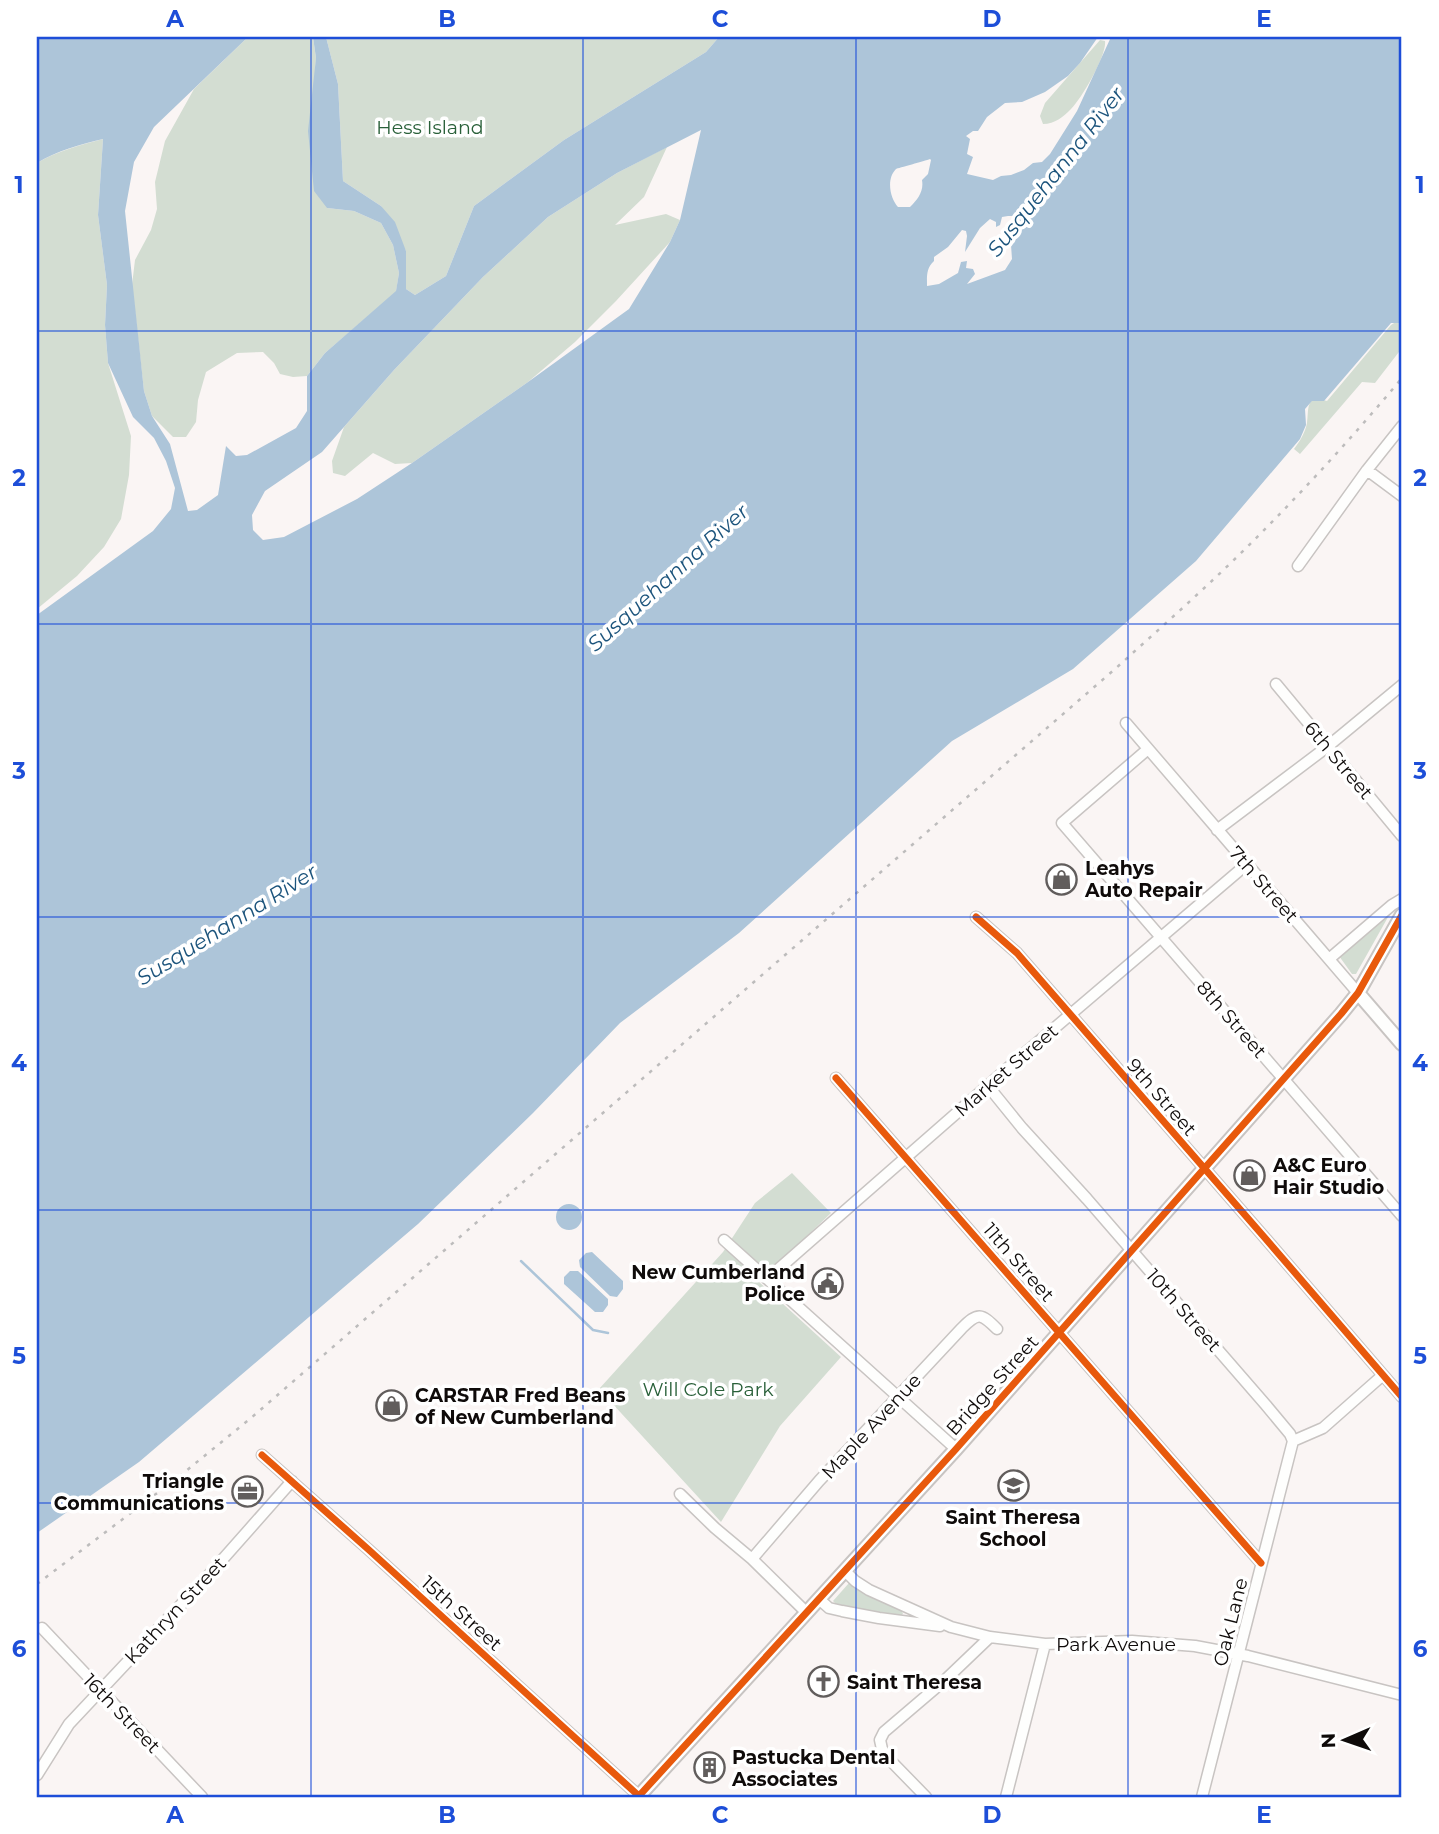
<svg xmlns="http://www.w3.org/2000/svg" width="1439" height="1834" font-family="Montserrat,sans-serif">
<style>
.green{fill:#d3ddd2}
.water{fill:#adc5d9;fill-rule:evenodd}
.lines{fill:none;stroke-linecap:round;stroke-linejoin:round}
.stream{stroke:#adc5d9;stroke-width:2.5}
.minor-casing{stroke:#c8c4c2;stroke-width:13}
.major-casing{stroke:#c8c4c2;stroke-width:16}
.minor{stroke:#fefefd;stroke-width:10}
.major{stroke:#fefefd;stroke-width:12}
.rail{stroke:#bdbcbc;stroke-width:2.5;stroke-dasharray:3.5 7;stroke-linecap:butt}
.cycleway-casing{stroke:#fff;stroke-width:11}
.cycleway{stroke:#e8590c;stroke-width:7}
.grid{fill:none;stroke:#1d4ed8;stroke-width:2;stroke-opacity:0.55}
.labels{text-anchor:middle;stroke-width:7;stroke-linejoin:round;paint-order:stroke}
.park-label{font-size:19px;fill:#296039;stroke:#fff}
.street-label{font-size:19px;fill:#0f0b0a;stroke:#fff}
.poi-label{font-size:19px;font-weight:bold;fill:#0f0b0a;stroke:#fff;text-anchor:start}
.water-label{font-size:21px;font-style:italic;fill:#1c547c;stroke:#fff}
.neatline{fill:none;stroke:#1d4ed8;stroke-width:2.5}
.grid-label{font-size:23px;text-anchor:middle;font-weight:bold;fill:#1d4ed8}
</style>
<rect width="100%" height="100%" fill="#faf5f4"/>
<path class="green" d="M248,37H313L316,58L314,87L327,208L354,211L381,223L393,245L399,273L396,292L325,353L307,376L293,377L280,374L274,363L263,352L237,353L206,372L198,400L196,422L186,437H173L152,416L144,391L132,285L135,260L151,230L157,209L155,182L165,141L194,89Z
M326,37H719L706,52L564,140L474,206L446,276L415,295L406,289V251L381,206L343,181L338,84Z
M1100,40L1105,41C1107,55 1082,98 1071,109C1063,117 1055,124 1043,124L1040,116L1045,103Z
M103,139L98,215L107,285L105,325L108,363L131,436L129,475L121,519L104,547L77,576L37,609V163C57,151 81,145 103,139Z
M667,147L644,197L615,225L666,214L680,220L670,242L616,301L575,342L528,382L412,463L395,464L373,453L345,476L333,473L332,461L344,427L394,370L483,277L548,217L617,173Z
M1402,318V348L1375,383L1362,382L1300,454L1294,449C1300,441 1305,433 1307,423C1309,409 1305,394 1327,401L1391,325Z
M1392,910L1356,974H1352L1339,956Z
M792,1173L831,1213L759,1282L841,1357L780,1426L721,1522L599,1389L723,1252L755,1203Z
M849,1583L872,1596L901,1609L903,1614L899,1617L836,1604L833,1601Z"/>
<path class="water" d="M37,37H248L154,127L134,162L125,211L144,391L152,416L170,444L188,511L197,510L218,495L226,446L236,456L247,455L296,428L307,411V376L325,353L396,291L399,273L393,245L381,223L354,211L327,208L314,191L308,131L316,58L313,37H326L338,84L343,181L381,206L395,222L406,251V289L415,295L446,276L474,206L564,140L706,52L719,37H1098L1080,63L1068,76L1045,92L1022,102L1005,103L987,117L978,131H973L966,136L970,139L967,154L973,157L967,174L993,180L1001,176L1011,175L1024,170L1033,163L1042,162L1050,154L1077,111L1111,37H1402V321L1400,323H1391L1324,401H1312L1305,409L1306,425L1300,439L1196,561L1073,669L952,741L739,933L620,1023L533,1113L418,1224L139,1462L37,1533V615L153,531L171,509L175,488L166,461L154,438L133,417L108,363L105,325L107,285L98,215L103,139C81,144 56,151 37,163ZM701,130L680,220L670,242L629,309L528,382L412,463L357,499L284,537L263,540L253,530L252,515L265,491L322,452L394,370L483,277L548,217L617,173ZM930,159L931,160L928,174L922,180C924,191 918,199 910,207H898C890,198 886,179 896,169C898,168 925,161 930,159ZM1008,216H1016L1017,220C1013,228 1012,230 1003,230C1005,239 1002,244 996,251L1005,245H1011L1012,259L1005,270L967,284L975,274L973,269L966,268L967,261L961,262L958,273L939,284L927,286C927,277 926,268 934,261V257L948,247L962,230L966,231L967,236L965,252L980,228L990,219L996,222V227L1000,225L1002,217Z
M556 1217a13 13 0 1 1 26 0a13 13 0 1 1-26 0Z
M592,1252L623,1281V1289L617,1297L610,1296L580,1267L579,1260L586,1253Z
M570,1271H578L608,1299V1305L603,1312H595L564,1284V1277Z"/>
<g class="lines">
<path class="stream" d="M521,1261L593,1330L608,1333"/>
<defs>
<path id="minor" d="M1367,470L1402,496
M1298,566L1367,470L1402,426
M1276,684L1402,836
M1126,723L1358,993
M1148,749L1062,823L1402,1216
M1217,830L1327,747L1402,685
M976,917L1017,953L1265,1238L1402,1397
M1329,959L1392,905L1402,899
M836,1078L1261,1563
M988,1086L1022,1128L1087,1199L1265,1404L1290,1434L1293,1441
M724,1240L956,1449
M767,1279L1024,1054L1247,864
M262,1455L369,1550L640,1797
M680,1494L715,1528L752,1559L807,1613
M752,1559L819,1481L962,1328C978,1312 981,1313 997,1329
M845,1571L855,1581L869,1590L951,1627L990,1637L1045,1644L1132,1641L1195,1646L1248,1656L1402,1695
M819,1599L829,1608L842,1611L879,1618L940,1626
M42,1628L202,1797
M37,1775L69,1724L207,1577L292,1481
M926,1797L887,1757L882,1749L880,1740L884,1732L945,1680L990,1637
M1006,1797L1045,1644
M1202,1797L1293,1441L1323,1428L1383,1375"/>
<path id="major" d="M1358,993L1402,1044
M638,1797L956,1449L1341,1014L1358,993L1402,915"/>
</defs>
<use href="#minor" class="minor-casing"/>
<use href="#major" class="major-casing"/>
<use href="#minor" class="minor"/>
<use href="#major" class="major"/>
<path class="rail" d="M37,1584L181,1475L251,1418L1115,669C1157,631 1199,594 1240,554C1297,498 1351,439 1402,378"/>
<defs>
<path id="cycleway" d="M976,917L1017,953L1265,1238L1402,1397
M836,1078L1261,1563
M262,1455L369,1550L640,1797
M638,1797L956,1449L1341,1014L1358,993L1402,915"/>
</defs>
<use href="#cycleway" class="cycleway-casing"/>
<use href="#cycleway" class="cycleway"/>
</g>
<path class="grid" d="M311,37V1797M583,37V1797M856,37V1797M1128,37V1797M37,331H1402M37,624H1402M37,917H1402M37,1210H1402M37,1503H1402"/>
<defs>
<symbol id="shop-ring" viewBox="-11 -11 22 22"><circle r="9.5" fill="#fff" stroke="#615d5c" stroke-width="1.5"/><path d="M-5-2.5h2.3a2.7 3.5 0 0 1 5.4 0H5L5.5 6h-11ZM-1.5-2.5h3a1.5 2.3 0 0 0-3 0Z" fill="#615d5c"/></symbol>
<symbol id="civic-ring" viewBox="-11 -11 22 22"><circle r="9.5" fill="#fff" stroke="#615d5c" stroke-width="1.5"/><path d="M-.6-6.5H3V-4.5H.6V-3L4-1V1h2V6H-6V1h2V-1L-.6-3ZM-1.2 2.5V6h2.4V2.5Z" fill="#615d5c"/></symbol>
<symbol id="school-ring" viewBox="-11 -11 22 22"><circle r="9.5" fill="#fff" stroke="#615d5c" stroke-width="1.5"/><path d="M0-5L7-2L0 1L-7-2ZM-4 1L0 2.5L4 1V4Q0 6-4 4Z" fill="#615d5c"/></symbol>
<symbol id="office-ring" viewBox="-11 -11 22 22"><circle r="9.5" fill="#fff" stroke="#615d5c" stroke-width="1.5"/><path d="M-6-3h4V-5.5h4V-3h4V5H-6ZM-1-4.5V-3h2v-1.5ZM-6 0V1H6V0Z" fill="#615d5c"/></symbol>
<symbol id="church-ring" viewBox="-11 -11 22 22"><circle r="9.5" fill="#fff" stroke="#615d5c" stroke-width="1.5"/><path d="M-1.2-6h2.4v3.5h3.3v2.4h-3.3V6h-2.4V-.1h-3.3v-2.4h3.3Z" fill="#615d5c"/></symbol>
<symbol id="building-ring" viewBox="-11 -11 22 22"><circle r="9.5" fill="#fff" stroke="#615d5c" stroke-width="1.5"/><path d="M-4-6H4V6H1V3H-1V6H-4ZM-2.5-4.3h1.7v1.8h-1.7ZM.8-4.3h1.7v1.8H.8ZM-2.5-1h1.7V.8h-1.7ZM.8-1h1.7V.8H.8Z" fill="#615d5c"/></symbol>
</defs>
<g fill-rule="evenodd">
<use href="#shop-ring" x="1044" y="862" width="35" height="35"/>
<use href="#shop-ring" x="1232" y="1158" width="35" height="35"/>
<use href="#civic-ring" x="810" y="1266" width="35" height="35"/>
<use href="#shop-ring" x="374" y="1388" width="35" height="35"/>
<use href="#school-ring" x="996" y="1468" width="35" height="35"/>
<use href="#office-ring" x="230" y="1474" width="35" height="35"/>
<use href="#church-ring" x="806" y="1664" width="35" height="35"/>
<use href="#building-ring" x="692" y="1750" width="35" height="35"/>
</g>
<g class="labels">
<g class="park-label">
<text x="430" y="134">Hess Island</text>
<text x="708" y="1396">Will Cole Park</text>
</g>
<g class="street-label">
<text transform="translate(1339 760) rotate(50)" y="7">6th Street</text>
<text transform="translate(1264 884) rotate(49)" y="7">7th Street</text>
<text transform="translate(1232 1019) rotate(49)" y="7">8th Street</text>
<text transform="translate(1006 1070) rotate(-41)" y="7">Market Street</text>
<text transform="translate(1162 1097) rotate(49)" y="7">9th Street</text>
<text transform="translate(1019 1262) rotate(49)" y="7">11th Street</text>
<text transform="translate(1184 1310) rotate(49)" y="7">10th Street</text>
<text transform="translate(992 1385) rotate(-48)" y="7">Bridge Street</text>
<text transform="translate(871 1426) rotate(-47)" y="7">Maple Avenue</text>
<text transform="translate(175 1610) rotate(-47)" y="7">Kathryn Street</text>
<text transform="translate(462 1613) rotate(42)" y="7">15th Street</text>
<text transform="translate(1230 1622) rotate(-76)" y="7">Oak Lane</text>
<text x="1116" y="1651">Park Avenue</text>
<text transform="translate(122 1713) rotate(46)" y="7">16th Street</text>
</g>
<g class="poi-label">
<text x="1085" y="875">Leahys<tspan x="1085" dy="22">Auto Repair</tspan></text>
<text x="1273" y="1172">A&amp;C Euro<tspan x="1273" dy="22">Hair Studio</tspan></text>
<text x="805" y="1279" text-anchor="end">New Cumberland<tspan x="805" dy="22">Police</tspan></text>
<text x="415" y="1402">CARSTAR Fred Beans<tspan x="415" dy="22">of New Cumberland</tspan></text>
<text x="224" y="1488" text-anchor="end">Triangle<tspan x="224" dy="22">Communications</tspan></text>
<text x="1013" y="1524" text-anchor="middle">Saint Theresa<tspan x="1013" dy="22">School</tspan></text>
<text x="847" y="1689">Saint Theresa</text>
<text x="732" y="1764">Pastucka Dental<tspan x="732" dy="22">Associates</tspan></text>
</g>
<g class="water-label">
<text transform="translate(1056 172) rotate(-52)" y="7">Susquehanna River</text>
<text transform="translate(668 578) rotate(-42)" y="7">Susquehanna River</text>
<text transform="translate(227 925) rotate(-32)" y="7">Susquehanna River</text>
</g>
</g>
<rect width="1439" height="1834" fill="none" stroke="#ffffff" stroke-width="77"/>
<g transform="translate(1345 1740) rotate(268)" stroke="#ffffff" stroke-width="5" paint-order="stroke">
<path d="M0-5L12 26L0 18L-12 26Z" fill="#0f0b0a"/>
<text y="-10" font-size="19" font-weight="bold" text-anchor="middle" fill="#0f0b0a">N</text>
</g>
<rect x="38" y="38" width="1362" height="1758" class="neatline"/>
<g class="grid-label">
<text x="175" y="27">A</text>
<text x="447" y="27">B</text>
<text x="720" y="27">C</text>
<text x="992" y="27">D</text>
<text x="1264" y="27">E</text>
<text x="19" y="193">1</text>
<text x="1420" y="193">1</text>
<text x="19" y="486">2</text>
<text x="1420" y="486">2</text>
<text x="19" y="779">3</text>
<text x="1420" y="779">3</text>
<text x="19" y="1071">4</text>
<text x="1420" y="1071">4</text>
<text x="19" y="1364">5</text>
<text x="1420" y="1364">5</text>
<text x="19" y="1657">6</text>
<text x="1420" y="1657">6</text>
<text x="175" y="1823">A</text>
<text x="447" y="1823">B</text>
<text x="720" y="1823">C</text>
<text x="992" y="1823">D</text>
<text x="1264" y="1823">E</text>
</g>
</svg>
